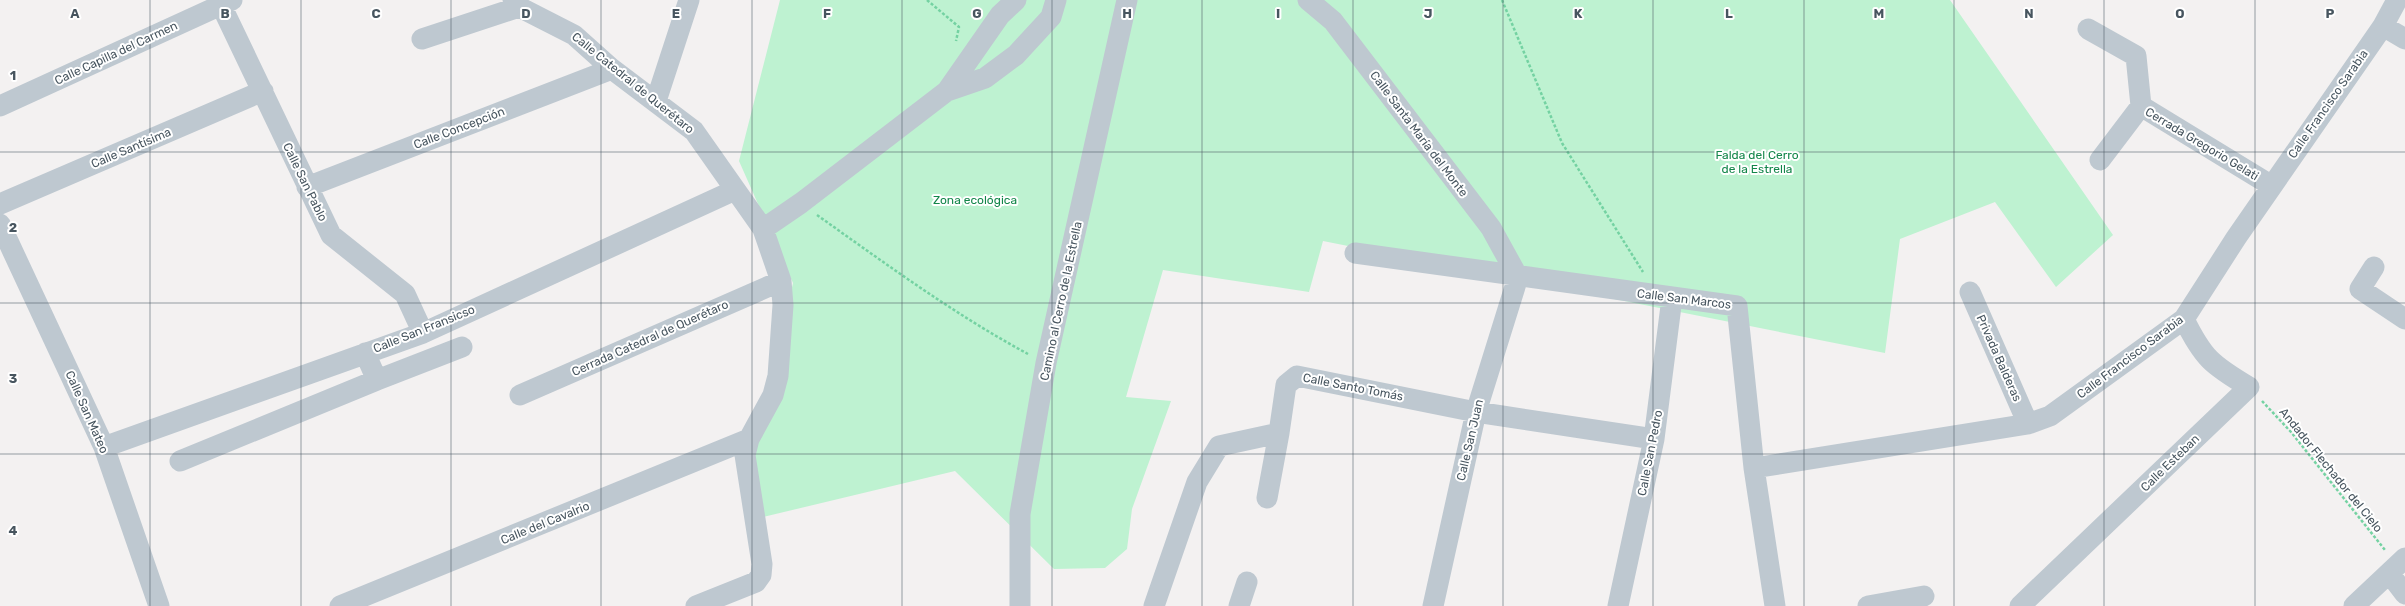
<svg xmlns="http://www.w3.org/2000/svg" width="2405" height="606" font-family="Rubik,sans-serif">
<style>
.green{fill:#bef2d1}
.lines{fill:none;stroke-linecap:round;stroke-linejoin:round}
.path{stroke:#74d2a2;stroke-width:2.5;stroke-dasharray:3 2;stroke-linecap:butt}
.minor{stroke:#bec8d0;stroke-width:21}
.grid{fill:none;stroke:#47555f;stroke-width:1;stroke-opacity:0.55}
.labels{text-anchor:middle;stroke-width:4;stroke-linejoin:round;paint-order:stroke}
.street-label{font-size:12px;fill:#47555f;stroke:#fff}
.park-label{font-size:12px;fill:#13864a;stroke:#fff}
.grid-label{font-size:13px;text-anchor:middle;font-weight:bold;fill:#47555f;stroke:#fff;stroke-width:4;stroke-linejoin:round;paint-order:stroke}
</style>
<rect width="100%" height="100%" fill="#f3f1f1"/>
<path class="green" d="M780,0H1950L2113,235L2056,287L1995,202L1900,239L1885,353L1323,241L1309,292L1163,270L1126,397L1171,401L1132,509L1127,549L1105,568L1054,569L955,471L759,518L753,458L793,283L739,161Z"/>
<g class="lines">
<path class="path" d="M927,0L959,27L956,41
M1502,0L1562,143L1643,272
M817,215C886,264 954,314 1028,354
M2262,401L2291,432L2385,550"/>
<path class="minor" d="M513,0L519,7L574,35L612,69L694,131L763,229L781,281L783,305L778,376L773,395L749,439L745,455L762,564L761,575L756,582L696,606
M1308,0L1333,21L1491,228L1518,277L1476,412L1433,606
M221,5L331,235L405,294L423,333
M2383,26L2405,39
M2088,29L2136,56L2141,106L2272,186
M422,39L519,7
M947,91L1000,15L1016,0
M656,101L689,0
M0,106L232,0
M2100,160L2141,106
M307,187L612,69
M0,204L263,91
M0,224L104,447L159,606
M763,229L801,203L947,91L985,78L1016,55L1051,17L1056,0
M1355,253L1737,306L1754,468L1775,606
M2374,267L2360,289L2405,319
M1970,292L2028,424
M377,380L462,347
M520,395L781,281
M104,447L423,333L735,190
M180,461L377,380L365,353
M1754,468L2028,424L2050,416L2184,319L2236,238L2383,26L2397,0
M1267,498L1279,433
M2389,573L2405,594
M340,606L749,439
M1020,606V514L1046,363L1127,0
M1154,606L1197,482L1219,446L1279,433L1286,385L1297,376L1476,412L1654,439
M1239,606L1247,582
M1618,606L1654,439L1672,298
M1868,606L1924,596
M2020,606L2249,387C2212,365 2203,358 2184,319
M2354,606L2405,558"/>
</g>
<path class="grid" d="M150,0V606M301,0V606M451,0V606M601,0V606M752,0V606M902,0V606M1052,0V606M1202,0V606M1353,0V606M1503,0V606M1653,0V606M1804,0V606M1954,0V606M2104,0V606M2255,0V606M0,152H2405M0,303H2405M0,454H2405"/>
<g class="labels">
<g class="street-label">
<text transform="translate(116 53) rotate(-25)" y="4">Calle Capilla del Carmen</text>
<text transform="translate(633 83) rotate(39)" y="4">Calle Catedral de Querétaro</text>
<text transform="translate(2328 104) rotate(-55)" y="4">Calle Francisco Sarabia</text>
<text transform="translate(459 128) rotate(-21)" y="4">Calle Concepción</text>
<text transform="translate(1419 134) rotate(53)" y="4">Calle Santa María del Monte</text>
<text transform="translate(2202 144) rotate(31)" y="4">Cerrada Gregorio Gelati</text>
<text transform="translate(131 148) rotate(-23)" y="4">Calle Santísima</text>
<text transform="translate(305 182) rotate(64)" y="4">Calle San Pablo</text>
<text transform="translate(1684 299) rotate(7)" y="4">Calle San Marcos</text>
<text transform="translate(1061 301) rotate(-78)" y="4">Camino al Cerro de la Estrella</text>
<text transform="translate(424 329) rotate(-22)" y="4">Calle San Fransicso</text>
<text transform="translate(650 338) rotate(-24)" y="4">Cerrada Catedral de Querétaro</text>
<text transform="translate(2130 357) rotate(-37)" y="4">Calle Francisco Sarabia</text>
<text transform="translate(1999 358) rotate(66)" y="4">Privada Balderas</text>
<text transform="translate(1353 387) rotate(11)" y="4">Calle Santo Tomás</text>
<text transform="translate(87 412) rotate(66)" y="4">Calle San Mateo</text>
<text transform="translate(1470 440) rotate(-77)" y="4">Calle San Juan</text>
<text transform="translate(1650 453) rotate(-79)" y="4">Calle San Pedro</text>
<text transform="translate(2170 463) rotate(-44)" y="4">Calle Esteban</text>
<text transform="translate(2331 470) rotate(51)" y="4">Andador Flechador del Cielo</text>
<text transform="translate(545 523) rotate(-22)" y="4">Calle del Cavalrio</text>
</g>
<g class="park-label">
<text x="1757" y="159">Falda del Cerro<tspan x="1757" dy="14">de la Estrella</tspan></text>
<text x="975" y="204">Zona ecológica</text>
</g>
</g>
<g class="grid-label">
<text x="75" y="18">A</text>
<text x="225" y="18">B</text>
<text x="376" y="18">C</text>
<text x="526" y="18">D</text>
<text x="676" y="18">E</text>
<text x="827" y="18">F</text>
<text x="977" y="18">G</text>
<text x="1127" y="18">H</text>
<text x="1278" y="18">I</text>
<text x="1428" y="18">J</text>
<text x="1578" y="18">K</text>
<text x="1729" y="18">L</text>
<text x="1879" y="18">M</text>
<text x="2029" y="18">N</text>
<text x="2180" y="18">O</text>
<text x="2330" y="18">P</text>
<text x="13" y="80">1</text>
<text x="13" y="232">2</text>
<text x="13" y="383">3</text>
<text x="13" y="535">4</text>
</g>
</svg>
